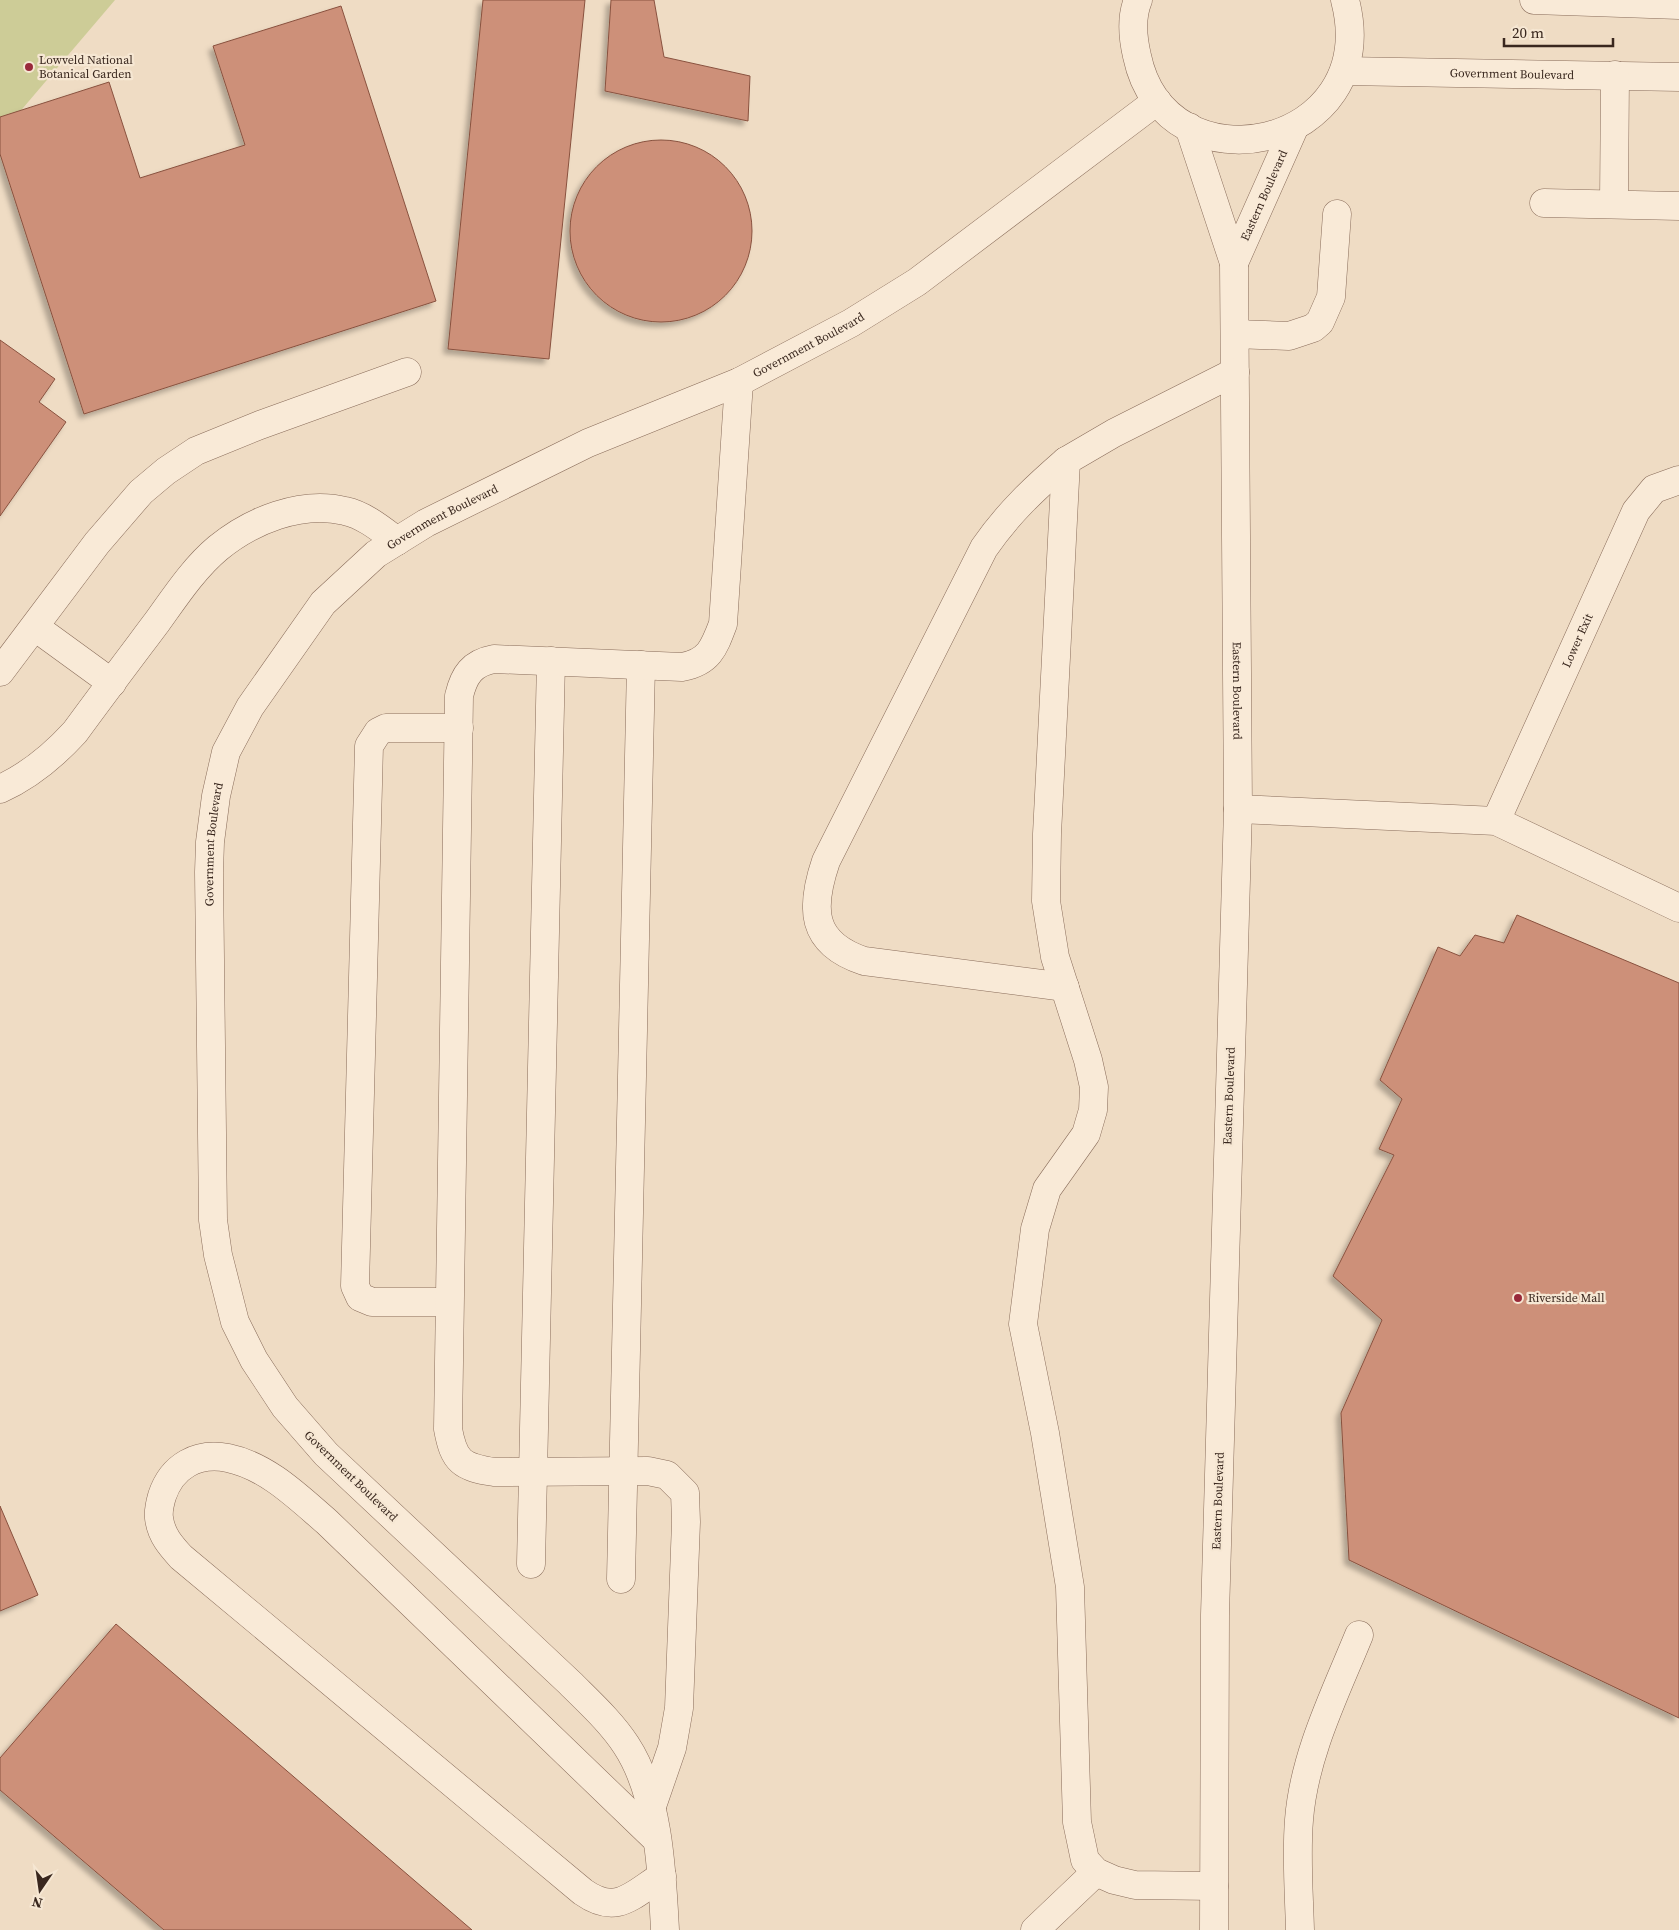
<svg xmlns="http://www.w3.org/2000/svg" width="1679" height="1930" font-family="'Source Serif 4',serif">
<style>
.green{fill:#cdcc97}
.building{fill:#cd9079;stroke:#89523f;filter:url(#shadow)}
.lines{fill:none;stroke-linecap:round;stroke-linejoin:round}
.minor-casing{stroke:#896c5a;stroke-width:29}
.minor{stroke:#f9ead7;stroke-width:28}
.poi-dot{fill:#99293a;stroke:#f6e7d3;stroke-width:2}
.labels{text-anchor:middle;stroke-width:4.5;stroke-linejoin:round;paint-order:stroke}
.poi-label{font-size:12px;fill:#39271e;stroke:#f6e7d3;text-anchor:start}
.street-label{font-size:12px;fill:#39271e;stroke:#f6e7d3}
</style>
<defs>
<filter id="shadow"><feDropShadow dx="-4.5" dy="4.5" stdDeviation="2.5" flood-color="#0004"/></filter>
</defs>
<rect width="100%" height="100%" fill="#efdcc4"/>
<path class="green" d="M0,0H115L0,135Z"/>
<path class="building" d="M483,0H585L549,359L448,349Z
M611,0H654L664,57L750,76L748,121L605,91Z
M341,6L436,301L84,414L0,154V117L109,82L140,178L245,145L213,46Z
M570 231a91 91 0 1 1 182 0a91 91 0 1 1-182 0Z
M0,340L55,379L39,402L66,422L0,516Z
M1517,915L1679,983V1718L1349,1560L1341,1413L1382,1320L1333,1276L1394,1155L1379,1149L1402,1099L1380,1080L1438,947L1460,956L1475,935L1504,943Z
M0,1506L38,1595L0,1611Z
M116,1624L472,1930H164L0,1790V1758Z"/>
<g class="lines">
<defs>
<g id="minor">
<path d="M1138,0C1131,17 1133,39 1137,56C1166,195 1384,150 1345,0"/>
<path d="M1534,0L1679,5"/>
<path id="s1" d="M1344,71L1679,77"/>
<path id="s2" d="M1189,127L1234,263L1238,809L1215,1615L1214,1930"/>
<path d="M1544,203L1679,206"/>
<path d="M1614,203L1615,75"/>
<path id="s3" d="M1234,263L1294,128"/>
<path d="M1235,334L1289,336L1313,328L1320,322L1331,297L1337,214"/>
<path d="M35,627L112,683"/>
<path d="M0,672L97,543L141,492L166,471L196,451L260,425L407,372"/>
<path d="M0,789C29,776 54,755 75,732C102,695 130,658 157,622C175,597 194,568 218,548C251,521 301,500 345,511C364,515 381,529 397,541"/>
<path d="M1238,809L1496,821L1679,908"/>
<path id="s4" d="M1496,821L1636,511L1654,489L1679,480"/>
<path d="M1065,987L864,961C810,943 810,908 826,861L984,548C1008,513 1035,488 1066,461"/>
<path d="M448,1302H372L360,1297L355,1286L369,746L378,732L386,728H459"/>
<path d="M531,1564L551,661"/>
<path d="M621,1579L641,665"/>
<path d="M651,1809L672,1748L679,1708L686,1522L685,1493L667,1475L648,1471L494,1472C462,1467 454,1462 448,1429L459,696C464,675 472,663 494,659L682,667C709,662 714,648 723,624L739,382"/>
<path d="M656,1839L327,1522C298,1497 267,1466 228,1458C197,1452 172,1466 162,1496C160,1503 158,1511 159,1518C161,1535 171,1546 181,1557L583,1892C617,1916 632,1895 662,1876"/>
<path d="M1214,1886L1135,1885L1114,1880L1096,1872L1085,1860L1077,1822L1070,1587L1045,1433L1023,1324L1035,1229L1047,1189L1086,1134L1093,1110L1094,1087L1088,1060L1055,957L1046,901L1047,834L1066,461L1114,433L1235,372"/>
<path id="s5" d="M665,1930C662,1872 659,1795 626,1745C611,1722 590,1703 570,1683L326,1454L285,1407L254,1360L235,1322L218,1255L213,1220L209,872L210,842L216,796L226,752L250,707L323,603L376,554L426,523L588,443L739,382L851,323L917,282L1157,101"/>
<path d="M1035,1930L1096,1872"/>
<path d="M1300,1930C1299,1893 1296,1856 1299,1820C1304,1755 1335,1694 1359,1635"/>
</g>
</defs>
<use href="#minor" class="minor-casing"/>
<use href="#minor" class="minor"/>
</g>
<g class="poi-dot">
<circle cx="29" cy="67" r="5"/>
<circle cx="1518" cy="1298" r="5"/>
</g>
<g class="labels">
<g class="poi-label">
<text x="39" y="64">Lowveld National<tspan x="39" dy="14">Botanical Garden</tspan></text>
<text x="1528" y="1302">Riverside Mall</text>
</g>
<g class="street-label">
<text dy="4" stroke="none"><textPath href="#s1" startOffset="168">Government Boulevard</textPath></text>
<text dy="4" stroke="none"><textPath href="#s3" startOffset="74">Eastern Boulevard</textPath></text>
<text dy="4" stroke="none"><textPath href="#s5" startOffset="2076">Government Boulevard</textPath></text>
<text dy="4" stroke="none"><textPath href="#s5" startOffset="1671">Government Boulevard</textPath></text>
<text dy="4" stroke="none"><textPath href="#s4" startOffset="198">Lower Exit</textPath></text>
<text dy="4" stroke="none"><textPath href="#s2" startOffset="571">Eastern Boulevard</textPath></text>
<text dy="4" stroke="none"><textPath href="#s5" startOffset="1251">Government Boulevard</textPath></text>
<text transform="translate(1229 1096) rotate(-88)" y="4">Eastern Boulevard</text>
<text transform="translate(351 1476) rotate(44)" y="4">Government Boulevard</text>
<text transform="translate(1218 1501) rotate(-88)" y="4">Eastern Boulevard</text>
</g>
</g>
<g transform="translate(40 1890) rotate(193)" stroke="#f6e7d3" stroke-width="4" paint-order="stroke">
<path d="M0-4L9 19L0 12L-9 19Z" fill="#39271e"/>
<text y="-8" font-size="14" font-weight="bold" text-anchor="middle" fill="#39271e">N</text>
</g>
<path d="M1504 38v8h109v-8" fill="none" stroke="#39271e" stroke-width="2.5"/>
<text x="1512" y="38" font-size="15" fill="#39271e" stroke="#f6e7d3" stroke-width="4" paint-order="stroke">20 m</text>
</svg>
